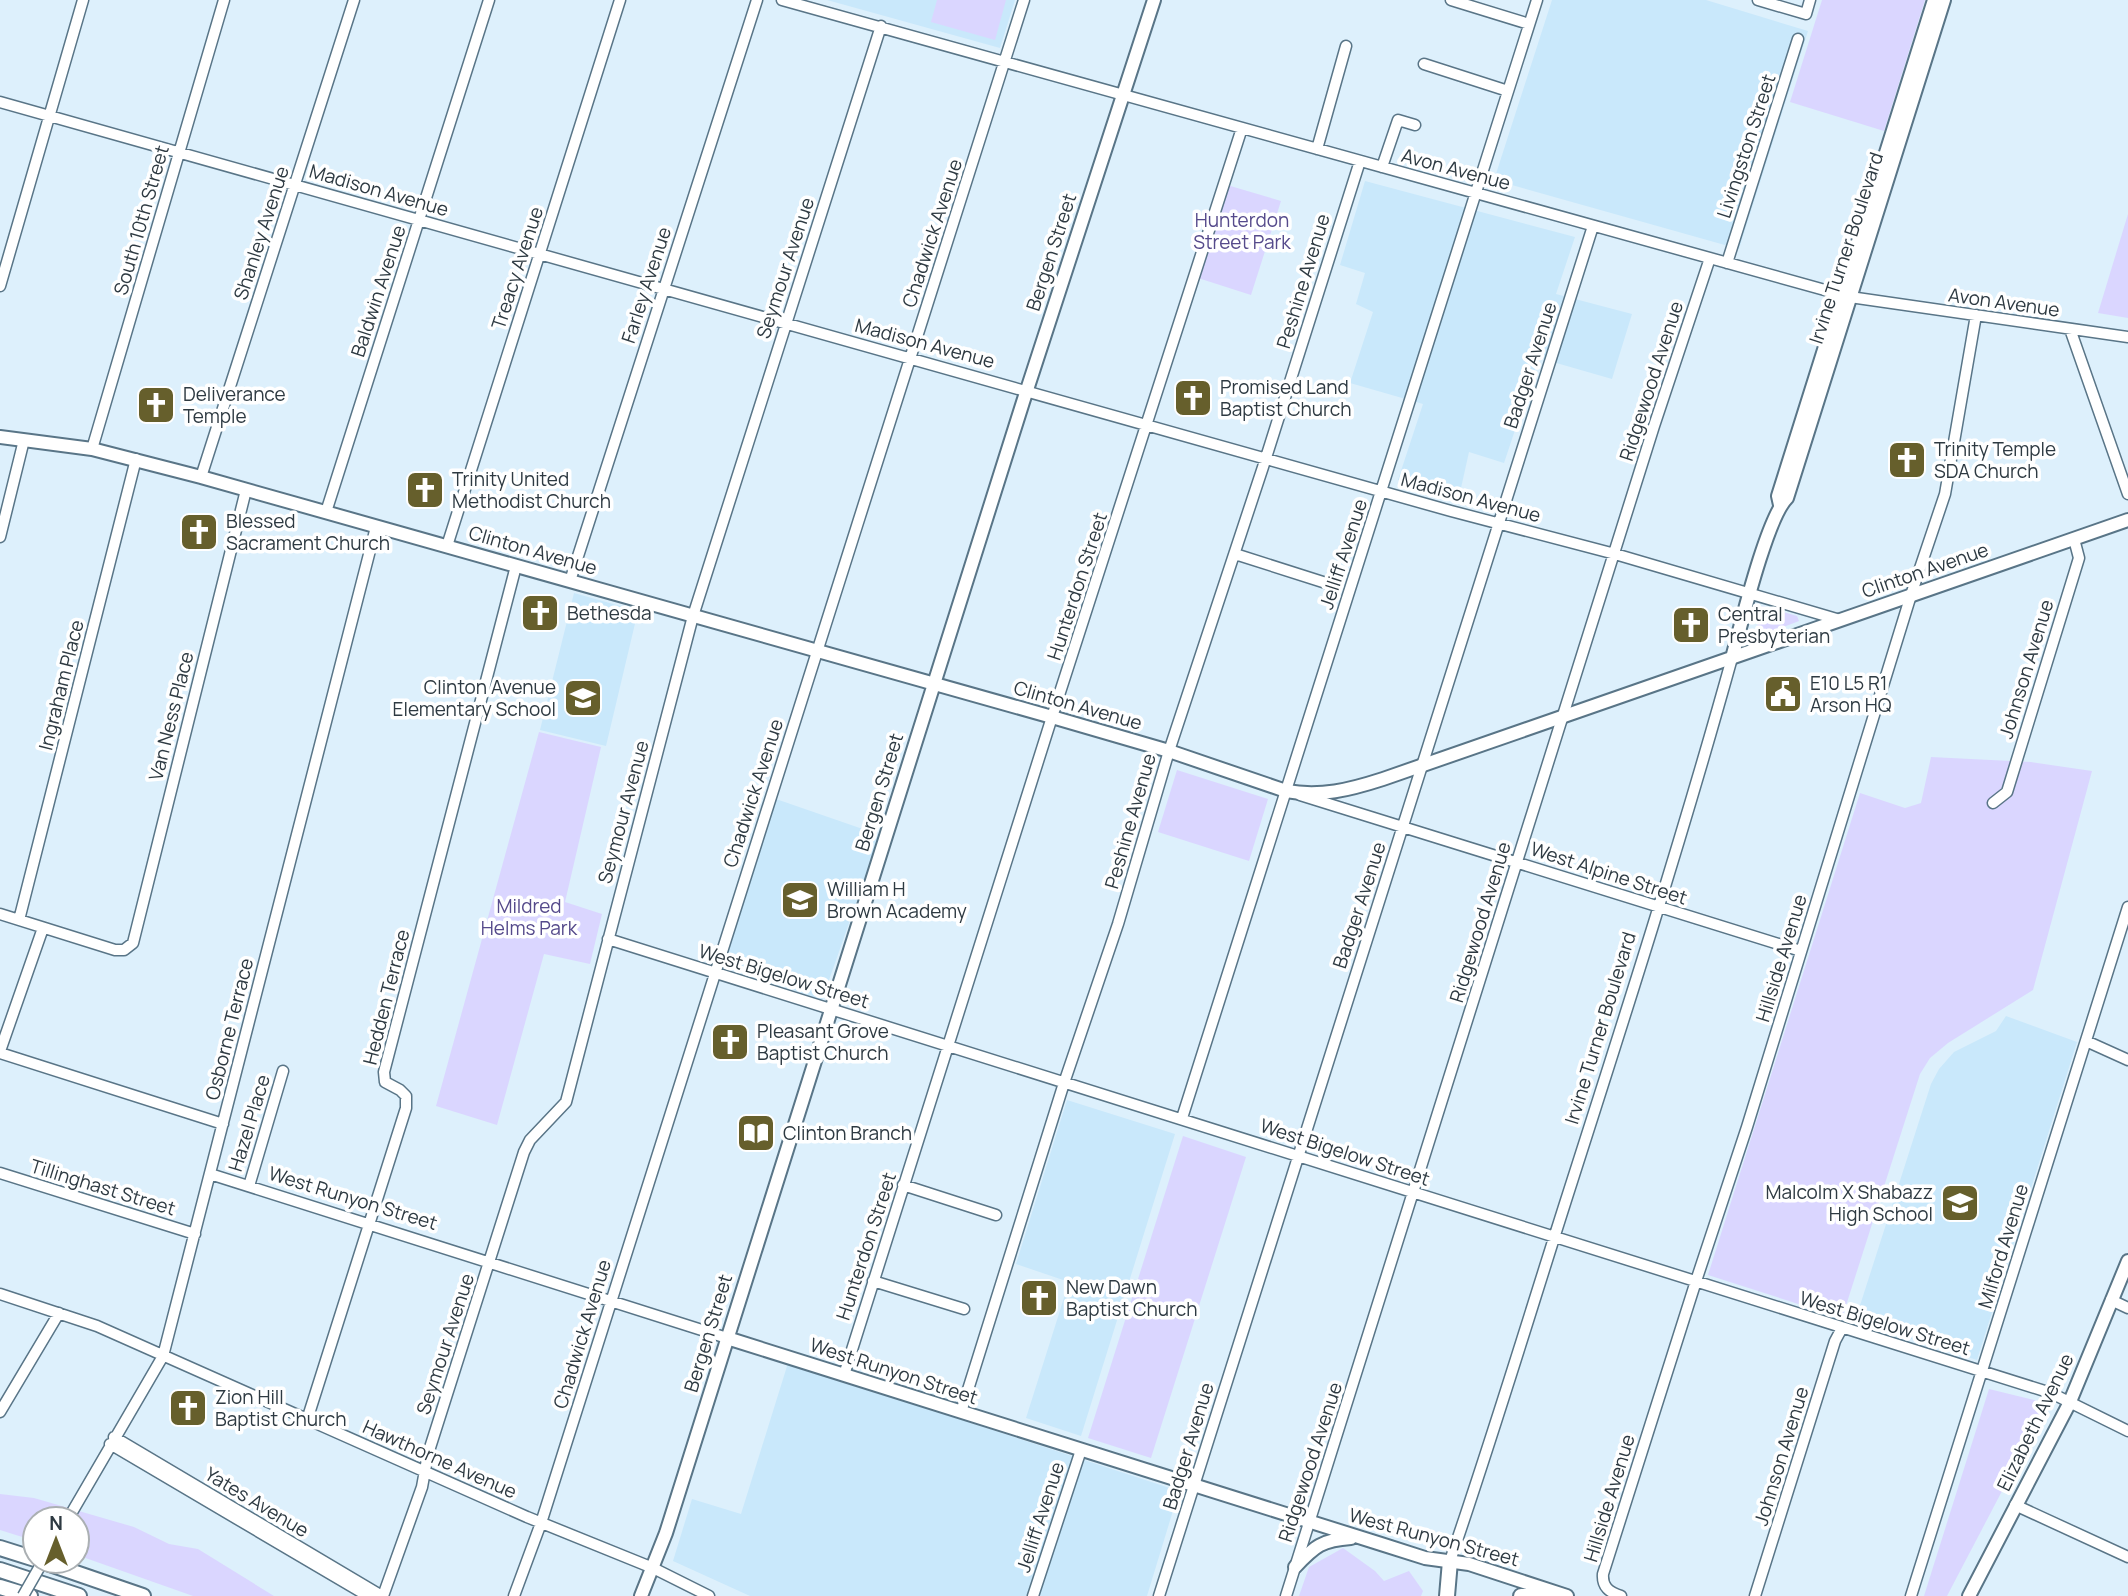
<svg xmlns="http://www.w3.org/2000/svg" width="2128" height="1596" font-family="Manrope,sans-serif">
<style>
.built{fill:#c9e8fb}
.green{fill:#dad6ff}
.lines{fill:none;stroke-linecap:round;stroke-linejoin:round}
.minor-casing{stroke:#597587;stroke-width:13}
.major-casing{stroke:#597587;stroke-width:16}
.highway-casing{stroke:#597587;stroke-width:18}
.minor{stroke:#fff;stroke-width:10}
.major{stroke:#fff;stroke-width:12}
.highway{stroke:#fff;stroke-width:14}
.minor-bridge-casing{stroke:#597587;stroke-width:13;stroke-linecap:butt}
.minor-bridge{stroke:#fff;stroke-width:10}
.labels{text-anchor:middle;stroke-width:7;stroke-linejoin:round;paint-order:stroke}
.street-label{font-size:19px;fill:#2e3a42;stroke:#fff}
.park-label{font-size:19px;fill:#554a8b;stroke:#fff}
.poi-label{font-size:19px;fill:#2e3a42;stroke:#fff;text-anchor:start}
</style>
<rect width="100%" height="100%" fill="#ddf0fc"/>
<path class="built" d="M827,0H1015L1000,48Z
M1552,0H1706L1808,31L1739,249L1494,180Z
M1365,181L1575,237L1556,294L1632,314L1612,379L1539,358L1504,463L1469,452L1459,497L1398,480L1423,404L1350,383L1373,312L1356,304L1365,273L1340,265Z
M574,593L638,611L606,746L540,730Z
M776,799L880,835L822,1000L721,965Z
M2006,1016L2077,1042L1977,1360L1855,1321L1931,1084L1939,1069L1954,1052L1996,1031Z
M1067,1100L1175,1134L1081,1436L1026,1418L1069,1282L1016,1264Z
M788,1363L1179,1491L1147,1596H750L673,1561L692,1499L741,1514Z"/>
<path class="green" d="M937,0H1006L995,40L931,22Z
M1822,0H1925L1884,131L1790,102Z
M1227,185L1281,201L1251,295L1198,278Z
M2128,214V318L2098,313Z
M1762,606L1797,616L1799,621L1759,636H1755Z
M539,732L601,747L565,902L602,914L590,964L544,954L497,1125L436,1106Z
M1931,757L2031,762L2092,771L2033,990L1948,1043L1930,1058L1920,1074L1842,1318L1708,1275L1860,793L1905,808L1921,803Z
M1177,770L1268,799L1249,861L1158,832Z
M1183,1136L1246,1157L1151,1458L1088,1438Z
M1989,1389L2038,1401L2043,1406L2044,1411L1947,1596H1924Z
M0,1494L34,1498L134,1527L169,1544L198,1549L274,1596H193L77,1555V1519H35V1541L0,1530Z
M1343,1548L1375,1571L1384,1581L1409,1571L1423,1591L1421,1596H1299L1309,1567Z"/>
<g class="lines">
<defs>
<path id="minor" d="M782,0L1850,297L2128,337
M1451,0L1529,24
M1758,0L1806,14L1810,0
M1424,64L1508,91
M0,102L1451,511L1615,554L1840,620
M1317,149L1346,46
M1382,167L1398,120L1415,125
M1727,263L1798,39
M0,286L83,0
M2070,329L2128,494
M92,449L224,0
M201,477L354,0
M326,512L489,0
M0,537L24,440
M447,546L620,0
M1235,554L1326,583
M570,581L757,0
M1300,795L1801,951
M1993,803L2007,792L2079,558L2074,539
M0,914L115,950H124L133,943L246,490
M19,920L136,459
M608,939L2051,1393L2128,1431
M2086,1041L2128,1060
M0,1051L43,928
M0,1053L223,1124
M1182,1118L1537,0
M0,1173L195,1234
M210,1174L727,1338
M903,1185L996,1215
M249,1186L283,1071
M873,1281L964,1309
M0,1294L97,1326L527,1517L653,1568L709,1596
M2111,1300L2128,1308
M844,1375L1052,717L1242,128
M0,1412L59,1313
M961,1412L1064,1083L1118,924L1169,751L1263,467L1360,161
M307,1420L406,1108V1096L400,1090L385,1082L384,1072L516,566
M114,1437L382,1596
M110,1444L368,1596
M2015,1505L2128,1557
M68,1519L163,1356L376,527
M1450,1561C1492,1439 1529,1316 1568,1194C1625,1016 1682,838 1732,658
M383,1596L422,1487L428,1454L524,1152L530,1140L566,1102L693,616L881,26
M514,1596L541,1523C699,1014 864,508 1024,0
M1033,1596L1081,1450
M1159,1596L1593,226
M1286,1596L1654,426L1710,258
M1621,1596C1609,1592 1602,1587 1603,1574L1696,1281L1747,1127L1911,595L1945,494L1976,315
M1755,1596L1835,1341L1842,1328
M1911,1596L2128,907"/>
<path id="major" d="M0,437L92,449L201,477L1052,717L1169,751L1286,791C1321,797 1349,790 1383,779L2128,520
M1780,505L1778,496L1934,0
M1732,658C1741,625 1767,517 1787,498L1944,0
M727,1338L1381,1544L1425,1558L1469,1564L1567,1596
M1295,1567C1315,1546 1322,1540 1351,1538
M641,1596L666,1533L1023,402L1154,0
M1969,1596L2069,1404L2128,1261"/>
<path id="highway" d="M0,1548L35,1559
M41,1561L143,1596
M0,1570L79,1596
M0,1587L30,1596
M1447,1596L1450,1561
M1521,1596H1553"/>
</defs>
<use href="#minor" class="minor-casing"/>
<use href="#major" class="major-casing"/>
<use href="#highway" class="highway-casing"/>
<use href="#minor" class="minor"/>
<use href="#major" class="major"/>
<use href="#highway" class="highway"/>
<defs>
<path id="minor-bridge" d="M23,1596L43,1561"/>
</defs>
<use href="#minor-bridge" class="minor-bridge-casing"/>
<use href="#minor-bridge" class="minor-bridge"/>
</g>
<defs>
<symbol id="church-square" viewBox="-11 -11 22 22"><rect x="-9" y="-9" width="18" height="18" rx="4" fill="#665f2c" stroke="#fff"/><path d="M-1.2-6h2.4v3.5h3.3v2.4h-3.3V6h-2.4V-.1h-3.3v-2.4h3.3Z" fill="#fff"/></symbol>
<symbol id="civic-square" viewBox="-11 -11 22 22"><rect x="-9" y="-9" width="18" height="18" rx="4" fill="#665f2c" stroke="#fff"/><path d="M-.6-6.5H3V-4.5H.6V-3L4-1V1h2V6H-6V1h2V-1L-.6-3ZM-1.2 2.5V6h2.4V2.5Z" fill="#fff"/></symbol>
<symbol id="school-square" viewBox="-11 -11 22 22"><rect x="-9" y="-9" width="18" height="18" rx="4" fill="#665f2c" stroke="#fff"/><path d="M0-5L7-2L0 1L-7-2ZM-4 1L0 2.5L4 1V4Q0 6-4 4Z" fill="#fff"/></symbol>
<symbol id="library-square" viewBox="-11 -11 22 22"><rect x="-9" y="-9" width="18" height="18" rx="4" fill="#665f2c" stroke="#fff"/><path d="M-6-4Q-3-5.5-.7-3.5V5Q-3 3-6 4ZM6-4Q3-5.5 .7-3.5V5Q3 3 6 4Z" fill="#fff"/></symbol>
</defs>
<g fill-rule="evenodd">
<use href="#church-square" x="1171" y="376" width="44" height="44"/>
<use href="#church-square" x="134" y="383" width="44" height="44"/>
<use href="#church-square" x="1885" y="438" width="44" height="44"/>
<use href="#church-square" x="403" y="468" width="44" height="44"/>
<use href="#church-square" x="177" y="510" width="44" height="44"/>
<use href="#church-square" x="518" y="591" width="44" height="44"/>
<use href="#church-square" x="1669" y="603" width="44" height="44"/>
<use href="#civic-square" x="1761" y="672" width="44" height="44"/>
<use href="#school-square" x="561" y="676" width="44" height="44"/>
<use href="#school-square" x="778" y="878" width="44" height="44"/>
<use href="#church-square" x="708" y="1020" width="44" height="44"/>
<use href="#library-square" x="734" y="1111" width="44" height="44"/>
<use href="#school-square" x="1938" y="1181" width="44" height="44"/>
<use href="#church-square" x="1017" y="1276" width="44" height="44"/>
<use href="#church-square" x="166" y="1386" width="44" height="44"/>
</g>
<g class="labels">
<g class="street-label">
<text transform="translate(1746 146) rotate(-72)" y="7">Livingston Street</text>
<text transform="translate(1456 169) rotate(15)" y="7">Avon Avenue</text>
<text transform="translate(379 190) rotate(16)" y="7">Madison Avenue</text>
<text transform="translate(141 220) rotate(-74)" y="7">South 10th Street</text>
<text transform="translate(261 233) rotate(-72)" y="7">Shanley Avenue</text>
<text transform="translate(932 233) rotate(-72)" y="7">Chadwick Avenue</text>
<text transform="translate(1846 248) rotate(-72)" y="7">Irvine Turner Boulevard</text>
<text transform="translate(1051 252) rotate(-72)" y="7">Bergen Street</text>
<text transform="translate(517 268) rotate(-72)" y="7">Treacy Avenue</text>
<text transform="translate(785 268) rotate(-72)" y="7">Seymour Avenue</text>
<text transform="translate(1303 281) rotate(-73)" y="7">Peshine Avenue</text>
<text transform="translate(646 285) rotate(-72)" y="7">Farley Avenue</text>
<text transform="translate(378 291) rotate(-72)" y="7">Baldwin Avenue</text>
<text transform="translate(2004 302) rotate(8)" y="7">Avon Avenue</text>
<text transform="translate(925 343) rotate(15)" y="7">Madison Avenue</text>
<text transform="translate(1530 365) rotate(-72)" y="7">Badger Avenue</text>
<text transform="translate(1651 381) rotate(-72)" y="7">Ridgewood Avenue</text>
<text transform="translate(1471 497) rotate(15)" y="7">Madison Avenue</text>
<text transform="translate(533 550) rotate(16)" y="7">Clinton Avenue</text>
<text transform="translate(1343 554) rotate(-72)" y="7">Jelliff Avenue</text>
<text transform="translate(1925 570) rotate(-19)" y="7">Clinton Avenue</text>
<text transform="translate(1077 586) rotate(-72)" y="7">Hunterdon Street</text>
<text transform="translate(2026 669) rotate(-73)" y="7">Johnson Avenue</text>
<text transform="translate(61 685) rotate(-76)" y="7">Ingraham Place</text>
<text transform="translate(1078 705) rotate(16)" y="7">Clinton Avenue</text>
<text transform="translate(171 716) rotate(-76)" y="7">Van Ness Place</text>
<text transform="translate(879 792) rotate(-73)" y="7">Bergen Street</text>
<text transform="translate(753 793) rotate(-72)" y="7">Chadwick Avenue</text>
<text transform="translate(623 812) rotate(-75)" y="7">Seymour Avenue</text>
<text transform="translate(1130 821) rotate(-74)" y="7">Peshine Avenue</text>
<text transform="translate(1609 873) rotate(18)" y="7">West Alpine Street</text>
<text transform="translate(1359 905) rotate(-72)" y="7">Badger Avenue</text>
<text transform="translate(1480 922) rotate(-73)" y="7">Ridgewood Avenue</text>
<text transform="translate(1781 958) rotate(-73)" y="7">Hillside Avenue</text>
<text transform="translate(784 976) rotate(17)" y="7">West Bigelow Street</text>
<text transform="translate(386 997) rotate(-76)" y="7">Hedden Terrace</text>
<text transform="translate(1600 1028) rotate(-73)" y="7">Irvine Turner Boulevard</text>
<text transform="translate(229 1029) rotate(-76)" y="7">Osborne Terrace</text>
<text transform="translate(249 1123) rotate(-73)" y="7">Hazel Place</text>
<text transform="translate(1345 1152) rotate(18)" y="7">West Bigelow Street</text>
<text transform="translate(103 1187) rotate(17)" y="7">Tillinghast Street</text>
<text transform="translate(353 1198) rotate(17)" y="7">West Runyon Street</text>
<text transform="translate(866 1246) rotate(-72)" y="7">Hunterdon Street</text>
<text transform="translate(2003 1246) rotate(-73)" y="7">Milford Avenue</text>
<text transform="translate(1885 1323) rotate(17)" y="7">West Bigelow Street</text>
<text transform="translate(708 1333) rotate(-73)" y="7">Bergen Street</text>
<text transform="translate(582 1334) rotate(-73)" y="7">Chadwick Avenue</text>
<text transform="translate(445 1344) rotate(-72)" y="7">Seymour Avenue</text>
<text transform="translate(894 1371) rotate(18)" y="7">West Runyon Street</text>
<text transform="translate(2035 1422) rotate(-64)" y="7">Elizabeth Avenue</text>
<text transform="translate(1188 1446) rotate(-73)" y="7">Badger Avenue</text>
<text transform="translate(1781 1456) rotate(-73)" y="7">Johnson Avenue</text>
<text transform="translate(440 1459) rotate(24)" y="7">Hawthorne Avenue</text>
<text transform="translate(1310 1462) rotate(-72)" y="7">Ridgewood Avenue</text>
<text transform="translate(1609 1498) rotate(-73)" y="7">Hillside Avenue</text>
<text transform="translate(257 1502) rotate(31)" y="7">Yates Avenue</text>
<text transform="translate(1040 1517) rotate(-72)" y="7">Jelliff Avenue</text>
<text transform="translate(1434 1537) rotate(15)" y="7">West Runyon Street</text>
</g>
<g class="park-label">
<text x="1242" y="227">Hunterdon<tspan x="1242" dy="22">Street Park</tspan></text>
<text x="529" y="913">Mildred<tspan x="529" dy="22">Helms Park</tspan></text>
</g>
<g class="poi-label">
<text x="1220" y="394">Promised Land<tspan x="1220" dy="22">Baptist Church</tspan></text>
<text x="183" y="401">Deliverance<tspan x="183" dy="22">Temple</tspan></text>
<text x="1934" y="456">Trinity Temple<tspan x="1934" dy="22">SDA Church</tspan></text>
<text x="452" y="486">Trinity United<tspan x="452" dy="22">Methodist Church</tspan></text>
<text x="226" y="528">Blessed<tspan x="226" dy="22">Sacrament Church</tspan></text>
<text x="567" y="620">Bethesda</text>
<text x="1718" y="621">Central<tspan x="1718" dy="22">Presbyterian</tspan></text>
<text x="1810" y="690">E10 L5 R1<tspan x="1810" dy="22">Arson HQ</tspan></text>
<text x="556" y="694" text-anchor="end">Clinton Avenue<tspan x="556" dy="22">Elementary School</tspan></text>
<text x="827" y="896">William H<tspan x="827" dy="22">Brown Academy</tspan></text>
<text x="757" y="1038">Pleasant Grove<tspan x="757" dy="22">Baptist Church</tspan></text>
<text x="783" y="1140">Clinton Branch</text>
<text x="1933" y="1199" text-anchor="end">Malcolm X Shabazz<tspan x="1933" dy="22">High School</tspan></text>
<text x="1066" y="1294">New Dawn<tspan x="1066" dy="22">Baptist Church</tspan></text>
<text x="215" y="1404">Zion Hill<tspan x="215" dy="22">Baptist Church</tspan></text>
</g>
</g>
<g transform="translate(56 1540)"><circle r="33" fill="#ffffff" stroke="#abb0b3" stroke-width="2"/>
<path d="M0-5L12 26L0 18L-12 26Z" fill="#665f2c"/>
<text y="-10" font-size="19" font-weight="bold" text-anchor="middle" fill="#2e3a42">N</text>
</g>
</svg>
